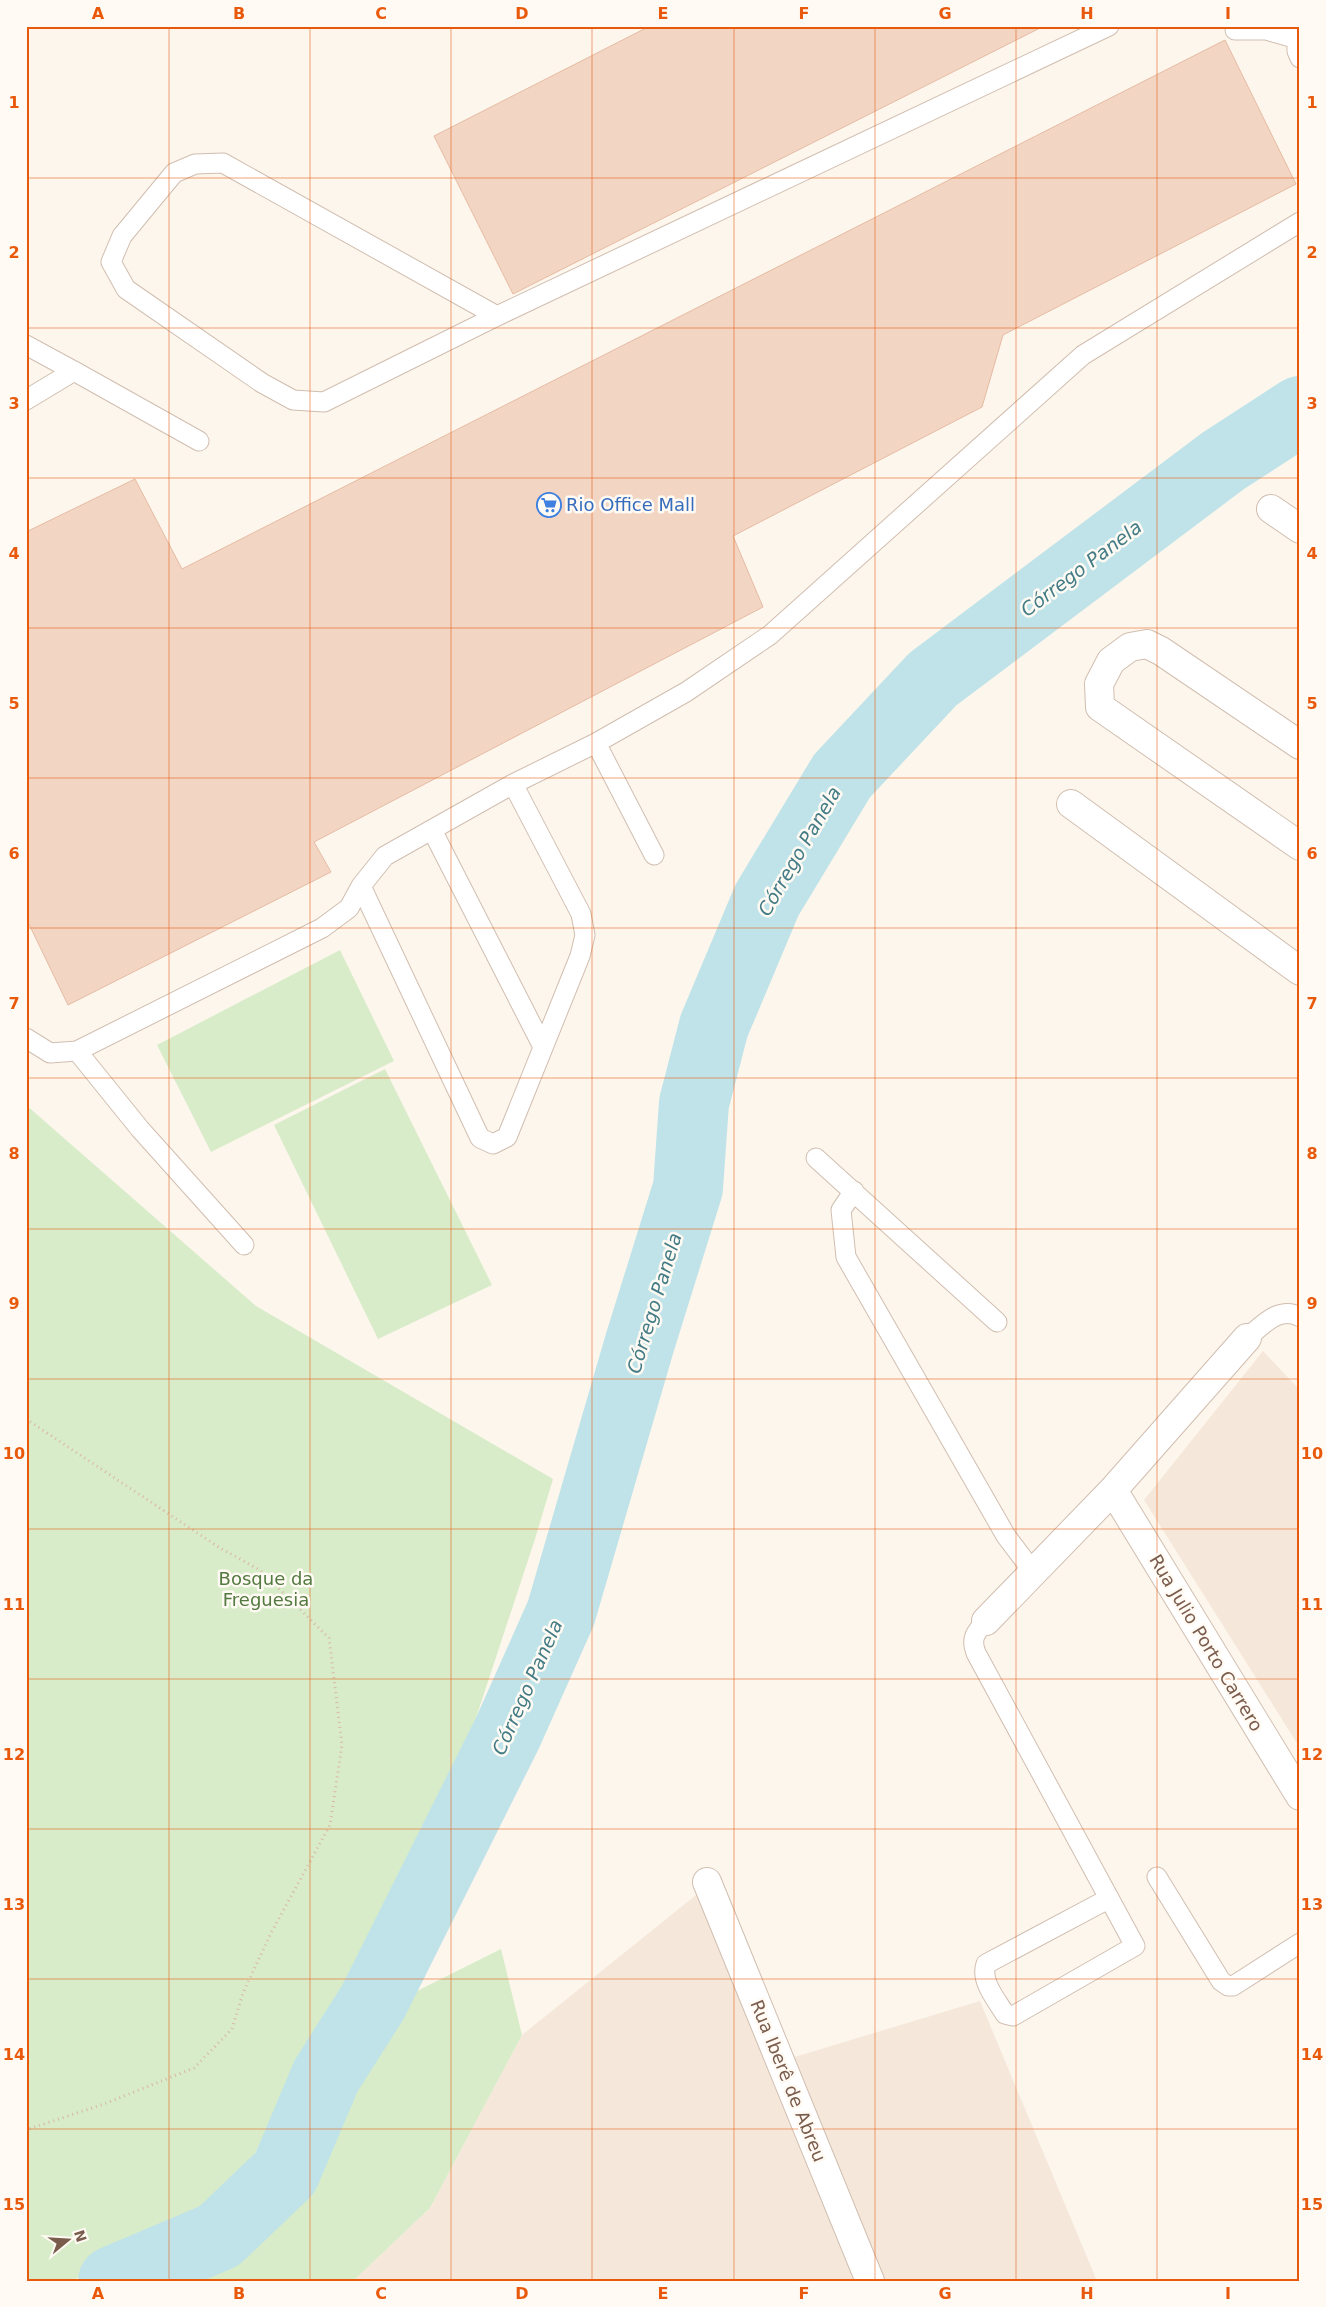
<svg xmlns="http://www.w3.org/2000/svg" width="1326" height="2307" font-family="'DejaVu Sans',sans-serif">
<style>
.residential{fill:#f5e8da}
.green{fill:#d8ecc9}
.water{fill:#bfe3e8;stroke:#a5d3da}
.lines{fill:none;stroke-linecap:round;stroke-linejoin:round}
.river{stroke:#bfe3e8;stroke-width:70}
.building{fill:#f3d5c3;stroke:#e6bba3}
.lane-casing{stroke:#d1beb0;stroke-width:21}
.street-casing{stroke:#d1beb0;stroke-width:30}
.path{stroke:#d9b8a5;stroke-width:3;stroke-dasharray:1 4;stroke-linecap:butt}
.lane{stroke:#fff;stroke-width:19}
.street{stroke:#fff;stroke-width:28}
.grid{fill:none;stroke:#e8590c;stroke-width:1;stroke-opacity:0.55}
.labels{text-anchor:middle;stroke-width:5;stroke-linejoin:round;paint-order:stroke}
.shop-label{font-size:18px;fill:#366cbe;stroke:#fffaf3;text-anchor:start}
.park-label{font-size:18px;fill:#537a41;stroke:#fffaf3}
.street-label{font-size:18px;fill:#7a5c4d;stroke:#fffaf3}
.water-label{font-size:19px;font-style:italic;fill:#437c86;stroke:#fffaf3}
.neatline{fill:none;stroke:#e8590c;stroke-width:2}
.grid-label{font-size:16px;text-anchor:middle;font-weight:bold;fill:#e8590c}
</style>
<rect width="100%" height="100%" fill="#fdf6ec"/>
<path class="residential" d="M1263,1351L1300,1390V1748L1144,1500Z
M706,1887L788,2059L980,2001L1097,2281H353L430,2208L522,2035Z"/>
<path class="green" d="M340,950L394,1061L211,1152L157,1045Z
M385,1069L492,1285L378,1339L274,1125Z
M26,1105L256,1306L553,1479L535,1539L443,1818L239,2182L147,2257L68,2281H26Z
M501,1949L522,2035L430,2208L353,2281H135L305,2135L403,1998Z"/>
<path class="water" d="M1300,398V424L1166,504L1255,429Z"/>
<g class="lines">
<path class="river" d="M113,2281L219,2236L285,2173L326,2076L373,2002L507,1734L561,1613L640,1342L688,1188L694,1103L714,1026L767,900L842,776L933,679L1223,461L1300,411"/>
</g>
<path class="building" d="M650,26H1044L513,294L434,136Z
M1225,40L1296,184L1003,335L982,407L733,536L763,607L314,842L331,872L68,1005L26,918V532L135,479L182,569Z"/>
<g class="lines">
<defs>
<path id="lane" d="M1235,30H1266L1297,39
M1300,36L1297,39V51L1300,58
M497,316L223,163L195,164L174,173L122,236L111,262L126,289L262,383L293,400L324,402L497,316L1109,26
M26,345L74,371L26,400
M74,371L199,441
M596,743L654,855
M432,830L543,1047
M361,886L480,1138L493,1144L507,1137L580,956L585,935L581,914L513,784
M26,1038L50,1053L77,1051L322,928L349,908L361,886L385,856L513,784L596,743L686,692L770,635L1083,355L1300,222
M77,1051L140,1129L244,1245
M816,1158L997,1322
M854,1191L841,1210L846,1257L1006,1536L1034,1573
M1247,1338C1262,1326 1279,1305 1300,1317
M986,1621C976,1632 970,1638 976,1653L1135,1946L1013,2016L1005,2014C996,1999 980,1981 986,1964L1108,1899
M1157,1877L1221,1981L1228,1986H1233L1300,1943"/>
<path id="street" d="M1271,509L1300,529
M1300,745L1161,651L1147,644L1130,647L1111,661L1099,684L1100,707L1300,846
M1071,804L1300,971
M1113,1490L1300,1796
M986,1621L1113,1490L1247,1338
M707,1882L870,2281"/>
</defs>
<use href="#lane" class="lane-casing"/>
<use href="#street" class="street-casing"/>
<path class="path" d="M26,1419L220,1548L260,1570L329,1638L342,1745L330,1825L271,1933L243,1993L232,2029L194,2068L104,2104L26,2130"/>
<use href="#lane" class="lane"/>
<use href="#street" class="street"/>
</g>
<path class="grid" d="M169,26V2281M310,26V2281M451,26V2281M592,26V2281M734,26V2281M875,26V2281M1016,26V2281M1157,26V2281M26,178H1300M26,328H1300M26,478H1300M26,628H1300M26,778H1300M26,928H1300M26,1078H1300M26,1229H1300M26,1379H1300M26,1529H1300M26,1679H1300M26,1829H1300M26,1979H1300M26,2129H1300"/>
<defs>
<symbol id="supermarket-ring" viewBox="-11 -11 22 22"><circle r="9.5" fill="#fffaf3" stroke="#3f7fe0" stroke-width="1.5"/><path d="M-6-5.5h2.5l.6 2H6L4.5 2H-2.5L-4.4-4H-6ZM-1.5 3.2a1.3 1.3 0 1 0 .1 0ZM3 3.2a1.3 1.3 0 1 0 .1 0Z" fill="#3f7fe0"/></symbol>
</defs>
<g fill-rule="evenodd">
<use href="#supermarket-ring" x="535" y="491" width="28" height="28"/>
</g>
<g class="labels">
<g class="shop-label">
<text x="566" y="511">Rio Office Mall</text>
</g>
<g class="park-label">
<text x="266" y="1585">Bosque da<tspan x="266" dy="21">Freguesia</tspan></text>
</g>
<g class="street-label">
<text transform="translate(1206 1643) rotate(59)" y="6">Rua Julio Porto Carrero</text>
<text transform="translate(788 2081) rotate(68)" y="6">Rua Iberê de Abreu</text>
</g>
<g class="water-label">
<text transform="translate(1081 568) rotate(-37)" y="7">Córrego Panela</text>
<text transform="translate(799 851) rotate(-60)" y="7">Córrego Panela</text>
<text transform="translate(654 1303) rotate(-73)" y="7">Córrego Panela</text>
<text transform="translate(527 1687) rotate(-66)" y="7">Córrego Panela</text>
</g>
</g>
<rect width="1326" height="2307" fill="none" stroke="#fffaf3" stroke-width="55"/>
<g transform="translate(68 2240) rotate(72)" stroke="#fffaf3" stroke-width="4" paint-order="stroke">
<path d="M0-4L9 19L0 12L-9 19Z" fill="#7a5c4d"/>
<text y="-8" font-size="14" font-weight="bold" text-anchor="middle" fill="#7a5c4d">N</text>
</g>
<rect x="28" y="28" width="1270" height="2252" class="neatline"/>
<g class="grid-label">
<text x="98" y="19">A</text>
<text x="239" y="19">B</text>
<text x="381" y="19">C</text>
<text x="522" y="19">D</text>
<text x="663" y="19">E</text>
<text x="804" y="19">F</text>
<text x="945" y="19">G</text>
<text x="1087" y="19">H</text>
<text x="1228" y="19">I</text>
<text x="14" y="108">1</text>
<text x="1312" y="108">1</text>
<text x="14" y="258">2</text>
<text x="1312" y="258">2</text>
<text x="14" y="409">3</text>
<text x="1312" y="409">3</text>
<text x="14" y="559">4</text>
<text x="1312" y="559">4</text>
<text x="14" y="709">5</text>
<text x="1312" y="709">5</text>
<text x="14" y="859">6</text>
<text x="1312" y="859">6</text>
<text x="14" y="1009">7</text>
<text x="1312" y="1009">7</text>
<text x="14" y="1159">8</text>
<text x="1312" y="1159">8</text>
<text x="14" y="1309">9</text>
<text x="1312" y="1309">9</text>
<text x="14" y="1459">10</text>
<text x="1312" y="1459">10</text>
<text x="14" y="1610">11</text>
<text x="1312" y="1610">11</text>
<text x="14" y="1760">12</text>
<text x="1312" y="1760">12</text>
<text x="14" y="1910">13</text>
<text x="1312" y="1910">13</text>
<text x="14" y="2060">14</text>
<text x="1312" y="2060">14</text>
<text x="14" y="2210">15</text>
<text x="1312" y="2210">15</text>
<text x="98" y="2299">A</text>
<text x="239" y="2299">B</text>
<text x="381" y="2299">C</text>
<text x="522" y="2299">D</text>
<text x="663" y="2299">E</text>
<text x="804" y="2299">F</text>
<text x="945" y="2299">G</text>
<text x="1087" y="2299">H</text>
<text x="1228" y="2299">I</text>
</g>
</svg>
